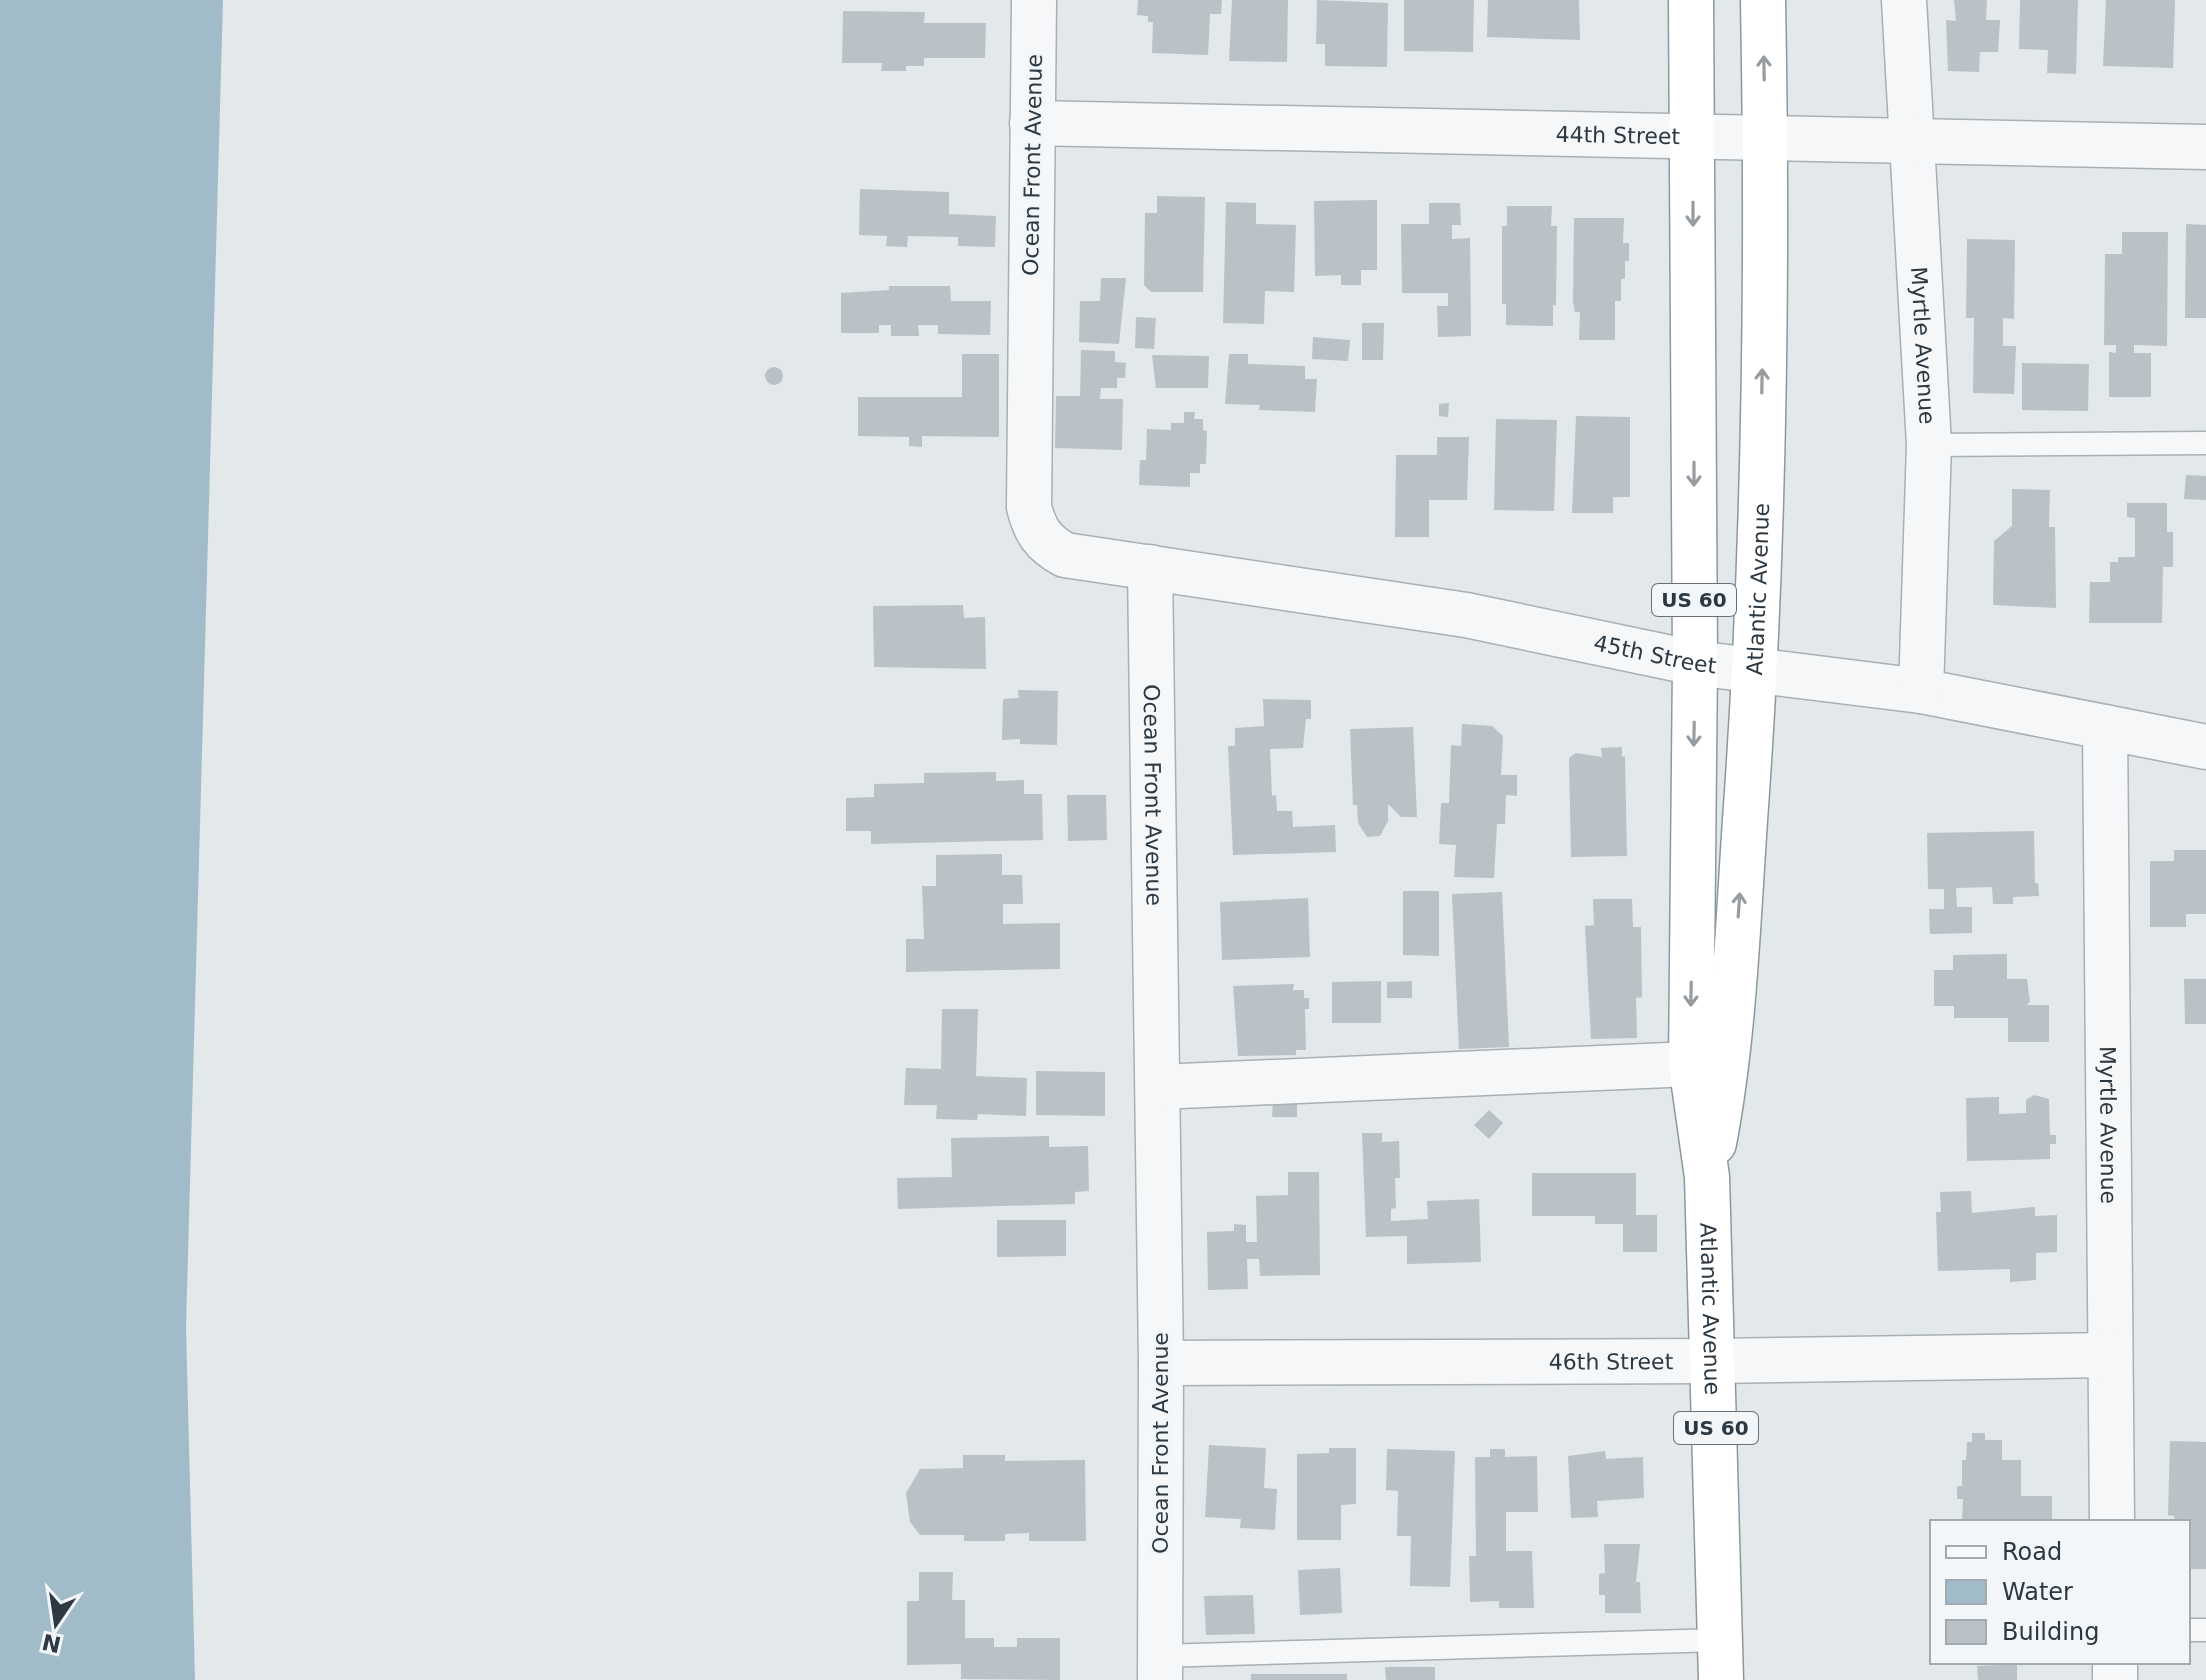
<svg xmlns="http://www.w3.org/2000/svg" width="2206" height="1680" font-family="'DejaVu Sans',sans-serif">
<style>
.water{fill:#a1bcc8}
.building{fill:#bbc2c7}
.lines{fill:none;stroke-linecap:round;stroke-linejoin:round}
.lane-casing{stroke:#a8b0b4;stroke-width:25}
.street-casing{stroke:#a8b0b4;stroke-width:47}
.highway-casing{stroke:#8c98a0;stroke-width:47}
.lane{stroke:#f6f7f9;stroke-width:22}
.street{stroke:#f6f7f9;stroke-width:44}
.highway{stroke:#fff;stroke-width:44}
.oneway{stroke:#969ca0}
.labels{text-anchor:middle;stroke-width:6;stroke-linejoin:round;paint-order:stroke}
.shield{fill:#f3f6f8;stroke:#687179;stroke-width:2}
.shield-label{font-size:20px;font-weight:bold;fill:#2c3842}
.street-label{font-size:22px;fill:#2c3842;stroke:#f3f6f8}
</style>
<rect width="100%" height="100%" fill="#e3e8ea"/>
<path class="water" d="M0,0H223L186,1327L195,1680H0Z"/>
<path class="building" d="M1138,0H1222L1221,14H1210L1208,55L1152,53L1153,22H1148V16L1137,15Z
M1232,0H1288L1287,62L1229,61Z
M1317,0L1388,3L1387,67L1325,66V44H1316Z
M1404,0H1474L1473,52L1404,51Z
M1488,0H1579L1580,40L1487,37Z
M1954,0H1987L1986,20H2000L1998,52H1980L1979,72L1948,71L1946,20L1956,21Z
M2020,0H2078L2076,74L2047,73L2048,50L2019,49Z
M2106,0H2175L2173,68L2103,66Z
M843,11L925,12L924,23H986L985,58H924V66H906V71H881L882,63H842Z
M860,189L949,192V214L996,216L995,247L958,246V237L908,236L907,247L886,246L887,236L859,235Z
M1157,196L1205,197L1203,292H1151L1144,285L1145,213H1157Z
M1377,200V270H1361V285H1341V275L1315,276L1314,201Z
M1226,202L1256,203V224L1296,225L1294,292L1265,291L1264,324L1223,323Z
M1429,203H1460L1461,225H1452V239L1470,238L1471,336L1438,337L1437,306H1448V293H1402L1401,224H1429Z
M1507,206H1552L1551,226H1557L1556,305H1553V326L1506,325V304H1502V226H1507Z
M1574,218H1624L1623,243H1629V261H1625V279H1621V301H1615V340H1579L1580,312H1575L1573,301Z
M2186,224L2206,225V318H2185Z
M2122,232H2168L2167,346L2134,345V353H2151V397H2109V352L2116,353V345H2104L2105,254H2122Z
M1967,239L2015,240L2014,319L2003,318V346H2016L2014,394L1973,393L1974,318H1966Z
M1101,278H1126L1119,344L1079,342L1080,301H1100Z
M889,286H950L951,301H991L990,335L938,334V325H918L919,336H891V325H879V333H841V293L889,290Z
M1136,317L1156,318L1154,349L1135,348Z
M1362,323H1384L1383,360H1362Z
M1313,337L1350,340L1348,361L1312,359Z
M1081,350L1115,351V362L1126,363L1125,378H1117V388H1101L1100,399H1123L1122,450L1055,448L1056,396H1080Z
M962,354H999V437L922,436V447L909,446V437L858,436V397H962Z
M1229,354H1248V364L1305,366V379H1317L1315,412L1259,410L1260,405L1225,404Z
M1152,355L1209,356L1208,388H1156Z
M2022,363L2089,364L2088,411L2022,410Z
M765 376a9 9 0 1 1 18 0a9 9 0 1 1-18 0Z
M1449,403L1448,417L1439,416V404Z
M1184,412H1195L1194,419H1203V430L1207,431L1206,464H1200V473H1190V487L1139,485L1140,460H1146L1147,429L1171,430V423H1184Z
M1576,416L1630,417V497H1613V513H1572Z
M1496,419L1557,420L1554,511L1494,510Z
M1437,437H1469L1467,500H1429V537H1395L1396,455H1437Z
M2186,475L2206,476V500L2184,499Z
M2012,489L2050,490L2049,527H2055L2056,608L1993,605L1994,541L2012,526Z
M2127,503H2167V532H2173V567H2163L2162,623H2089L2090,582H2110V562H2118V557H2135V518L2127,517Z
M963,605L964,618L985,617L986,669L874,667L873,606Z
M1018,690L1058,691L1057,745L1020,744V739L1002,740L1003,699L1019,698Z
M1263,699L1311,700V719H1306L1303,748L1270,749L1272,796L1276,795L1277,811H1292L1293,827L1335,825L1336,852L1233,855L1228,746H1235V728L1264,726Z
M1462,724L1492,726L1503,736L1501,775H1517V796L1506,795L1505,824H1497L1494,878L1454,877L1456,845L1439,844L1441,803H1449L1451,745L1461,746Z
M1413,727L1417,817H1401L1388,804V821L1380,836L1367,837L1358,823L1357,805H1353L1350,729Z
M1622,747V757L1625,756L1627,856L1571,857L1569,758L1576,753L1602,757L1601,748Z
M996,772V781L1024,780V794H1042L1043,840L871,844V831H846V798L874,797V784L924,783V773Z
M1067,795H1106L1107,840L1068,841Z
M2034,831L2035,883H2038L2039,896L2013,897V904H1993L1992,887L1956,888L1957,907H1972V933L1930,934L1929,909H1944V889H1928L1927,833Z
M2174,850H2206V914H2186V927H2150V861H2174Z
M1002,854V875H1022L1023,904H1003V924L1060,923V969L906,972V939H924L922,886H936V855Z
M1403,891H1439V956L1403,955Z
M1502,892L1509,1047L1459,1049L1452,894Z
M1308,898L1310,957L1222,960L1220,902Z
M1593,899H1632L1633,927H1641L1642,997L1636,998L1637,1038L1591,1039L1585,926L1594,925Z
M2007,954V979H2027L2030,1002L2026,1005H2049V1042H2008V1018H1954V1006H1934V970H1953V955Z
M2184,979H2206V1024H2185Z
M1381,981V1023H1332V982Z
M1412,981V998H1387V982Z
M1294,984L1293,990H1304V998H1309V1009H1305L1306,1050H1296V1055L1238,1056L1233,986Z
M942,1009H978L976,1076L1027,1078L1026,1116L978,1114L977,1120L936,1119L937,1105H904L906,1068L941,1069Z
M1036,1071L1105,1072V1116L1036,1115Z
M2034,1095L2049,1099L2050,1135H2056V1144H2050V1159L1967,1161L1966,1098L1999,1097V1114L2026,1113V1100Z
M1273,1102L1297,1103V1117H1272Z
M1489,1110L1503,1123L1489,1139L1474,1125Z
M1362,1133H1382V1142L1399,1141L1400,1178H1395L1396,1208L1391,1209V1221L1428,1219L1427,1201L1479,1199L1481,1262L1407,1264V1236L1366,1237Z
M1049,1136V1147L1088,1146L1089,1191L1075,1192V1204L898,1209L897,1178L952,1177L951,1138Z
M1288,1172H1319L1320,1275L1260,1276L1259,1259H1247L1248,1289L1208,1290L1207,1232L1234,1231V1224L1246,1225V1242H1257L1256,1196L1288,1195Z
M1532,1173H1636V1215H1657V1252H1623V1224H1595V1216H1532Z
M1971,1191L1972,1213L2035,1207V1216L2057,1215V1252L2036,1253V1280L2010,1282V1269L1938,1271L1936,1212H1941L1940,1192Z
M997,1220H1066V1256L997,1257Z
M1972,1433H1985V1440H2002V1460H2021V1496H2052V1522H1962L1963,1499H1957V1486H1962V1460H1966L1967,1442H1972Z
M2170,1441L2206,1442V1569H2188V1522H2175L2174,1516L2168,1515Z
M1209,1445L1266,1448L1264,1488L1277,1489L1275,1530L1240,1528L1241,1519L1205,1517Z
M1329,1448H1356V1504L1341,1505V1540H1297V1454L1329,1453Z
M1387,1449L1455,1451L1450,1587L1410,1586L1411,1536H1397L1398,1491L1386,1490Z
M1490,1449H1505V1457L1537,1456L1538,1512H1506V1551H1532L1534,1608H1499V1601L1470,1602L1469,1556H1476L1475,1457H1490Z
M1605,1451L1606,1459L1643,1457L1644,1498L1597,1501L1598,1517L1571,1518L1568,1456Z
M963,1455H1005V1461L1085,1460L1086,1541H1029V1533L1005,1534V1541H964V1535H920L910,1522L906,1493L920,1469L963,1468Z
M1604,1544H1640L1636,1582H1640L1641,1613H1605V1595H1599V1574L1605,1573Z
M1340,1568L1342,1613L1300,1615L1298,1570Z
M919,1572H953L952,1600H965V1638H994V1647H1017V1638H1060V1680L961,1679V1664L907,1665V1601H919Z
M1253,1595L1255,1634L1206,1635L1204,1596Z
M2017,1664V1680H1978L1977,1666Z
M1385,1667H1435V1680H1386Z
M1251,1674H1347V1680H1251Z"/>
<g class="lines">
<defs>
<path id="lane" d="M1929,445L2206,443
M2188,1630H2206
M1159,1656L1720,1640"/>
<g id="street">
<path id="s1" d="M1034,0L1029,507C1035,531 1043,543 1065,555L1466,615L1695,663L1921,691L2206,747"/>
<path id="s2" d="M1904,0L1929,445L1921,691"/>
<path id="s3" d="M1032,123L2206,147"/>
<path id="s4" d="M1150,567L1161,1363L1160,1680"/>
<path id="s5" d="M2105,727L2112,1522"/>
<path d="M1158,1087L1691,1064"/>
<path id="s6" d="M1161,1363L1714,1361L2109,1355"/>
<path d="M2115,1662V1680"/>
</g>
<g id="highway">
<path id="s7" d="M1691,0L1695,663L1691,1064L1707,1177L1721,1680"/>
<path id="s8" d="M1714,1143C1735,1032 1738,918 1746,806C1765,538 1768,268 1763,0"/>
</g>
</defs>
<use href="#lane" class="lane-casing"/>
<use href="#street" class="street-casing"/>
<use href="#highway" class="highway-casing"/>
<use href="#lane" class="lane"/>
<use href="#street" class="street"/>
<use href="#highway" class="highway"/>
</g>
<defs><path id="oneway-shaft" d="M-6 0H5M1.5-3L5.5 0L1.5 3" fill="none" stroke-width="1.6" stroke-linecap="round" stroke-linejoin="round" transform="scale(2)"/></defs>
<g class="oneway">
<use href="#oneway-shaft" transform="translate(1764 68) rotate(-91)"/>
<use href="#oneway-shaft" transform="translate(1693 214) rotate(90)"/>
<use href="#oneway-shaft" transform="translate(1762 381) rotate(-89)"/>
<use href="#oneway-shaft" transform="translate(1694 474) rotate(90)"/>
<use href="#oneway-shaft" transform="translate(1694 734) rotate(91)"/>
<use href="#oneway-shaft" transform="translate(1739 905) rotate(-86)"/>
<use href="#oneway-shaft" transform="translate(1691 994) rotate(91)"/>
</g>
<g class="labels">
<g class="shield">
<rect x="1652" y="584" width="84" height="32" rx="6"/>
<rect x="1674" y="1412" width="84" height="32" rx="6"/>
</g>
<g class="shield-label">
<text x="1694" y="607">US 60</text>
<text x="1716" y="1435">US 60</text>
</g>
<g class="street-label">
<text dy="8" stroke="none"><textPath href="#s3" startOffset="586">44th Street</textPath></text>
<text transform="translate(1032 165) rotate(-89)" y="8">Ocean Front Avenue</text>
<text dy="8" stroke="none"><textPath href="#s2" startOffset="346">Myrtle Avenue</textPath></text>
<text dy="8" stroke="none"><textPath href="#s8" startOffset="556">Atlantic Avenue</textPath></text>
<text dy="8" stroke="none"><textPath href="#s1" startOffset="1168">45th Street</textPath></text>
<text dy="8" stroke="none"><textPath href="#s4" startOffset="228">Ocean Front Avenue</textPath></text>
<text dy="8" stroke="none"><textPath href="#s5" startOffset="398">Myrtle Avenue</textPath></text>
<text dy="8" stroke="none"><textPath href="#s7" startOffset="1310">Atlantic Avenue</textPath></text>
<text dy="8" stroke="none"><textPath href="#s6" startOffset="450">46th Street</textPath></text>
<text transform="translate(1160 1443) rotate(-90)" y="8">Ocean Front Avenue</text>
</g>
</g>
<rect x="1930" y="1520" width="260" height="144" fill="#f3f6f8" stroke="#a3aaaf" stroke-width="2"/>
<rect x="1946" y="1546" width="40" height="12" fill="#f6f7f9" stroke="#a3aaaf" stroke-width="2"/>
<text x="2002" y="1560" font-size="24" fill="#2c3842">Road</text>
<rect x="1946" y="1580" width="40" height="24" fill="#a1bcc8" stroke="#a3aaaf" stroke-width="2"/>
<text x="2002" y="1600" font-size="24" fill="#2c3842">Water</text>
<rect x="1946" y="1620" width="40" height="24" fill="#bbc2c7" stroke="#a3aaaf" stroke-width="2"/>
<text x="2002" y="1640" font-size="24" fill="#2c3842">Building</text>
<g transform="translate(56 1624) rotate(193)" stroke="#f3f6f8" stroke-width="6" paint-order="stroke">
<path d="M0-6L14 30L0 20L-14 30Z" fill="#2c3842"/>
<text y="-12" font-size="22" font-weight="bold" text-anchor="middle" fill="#2c3842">N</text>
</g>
</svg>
